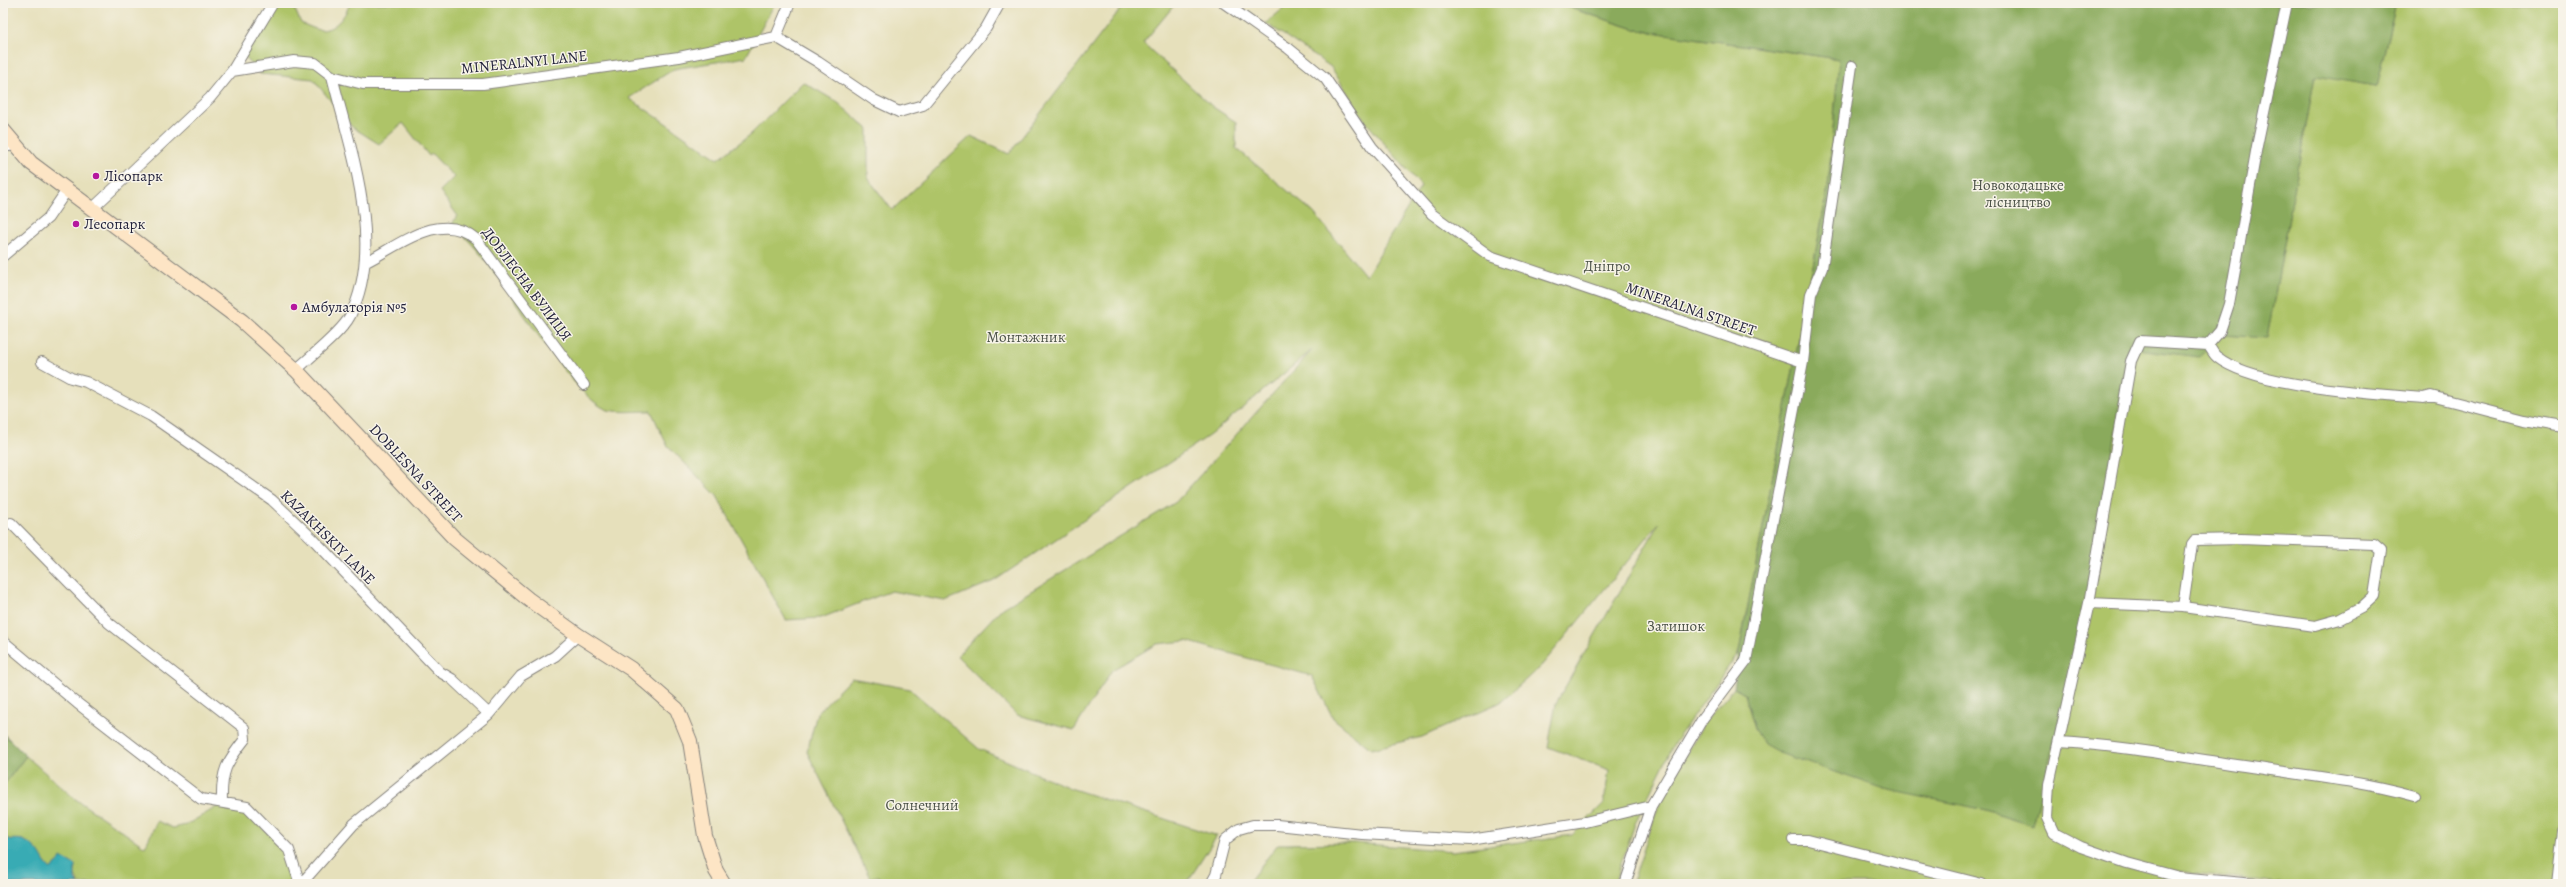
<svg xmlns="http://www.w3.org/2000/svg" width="2566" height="887" font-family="Alegreya,serif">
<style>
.green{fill:#aec468;stroke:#687352}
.forest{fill:#8aaa5c;stroke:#56664c}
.water{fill:#39abb4;stroke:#2e6678}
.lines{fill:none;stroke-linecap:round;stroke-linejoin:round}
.street-casing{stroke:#84817b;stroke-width:12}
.secondary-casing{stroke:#84817b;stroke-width:16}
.street{stroke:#fff;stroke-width:10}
.secondary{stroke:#fde5c5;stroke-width:14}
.poi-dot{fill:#b5179e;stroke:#f7f3e8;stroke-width:1.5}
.labels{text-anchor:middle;stroke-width:3;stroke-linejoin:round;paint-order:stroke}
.street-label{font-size:15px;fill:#22223b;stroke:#f7f3e8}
.poi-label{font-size:15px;fill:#22223b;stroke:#f7f3e8;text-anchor:start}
.park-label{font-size:15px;fill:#4c5348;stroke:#f7f3e8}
</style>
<rect width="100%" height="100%" fill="#f7f3e8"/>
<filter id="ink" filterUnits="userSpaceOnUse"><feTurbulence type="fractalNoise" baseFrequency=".025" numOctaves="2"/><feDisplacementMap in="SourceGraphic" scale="8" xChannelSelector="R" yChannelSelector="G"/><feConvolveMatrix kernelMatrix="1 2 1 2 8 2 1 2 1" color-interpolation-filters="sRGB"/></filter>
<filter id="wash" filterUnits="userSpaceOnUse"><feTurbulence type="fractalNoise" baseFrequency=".012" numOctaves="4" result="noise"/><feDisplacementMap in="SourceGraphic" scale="16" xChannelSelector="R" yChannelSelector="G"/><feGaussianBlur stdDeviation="0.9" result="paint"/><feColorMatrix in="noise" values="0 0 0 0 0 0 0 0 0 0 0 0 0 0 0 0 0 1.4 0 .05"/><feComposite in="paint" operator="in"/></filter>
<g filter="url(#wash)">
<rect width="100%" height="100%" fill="#e6e0bb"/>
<path class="green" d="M277,3H292L301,23C306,25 316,30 322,30C336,29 346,15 350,3H775L746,57L674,69L629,98L718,159L750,135L803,82L837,102L868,129V178L892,210L971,136L1009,154L1125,3H1176L1143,43L1213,107L1236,122V148L1313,212L1366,276L1421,186L1365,121L1331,67L1266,23L1290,3H1562L1573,9L1638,30L1839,59L1828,188L1739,652L1675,742L1636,821L1614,884H1247L1278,844L1354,843L1453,851L1572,835L1604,803L1609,770L1548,747L1556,703L1659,523L1542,665L1501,702L1422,737L1371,749L1333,718L1312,676L1186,641L1157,644L1112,670L1074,730L1017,715L957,656L1000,610L1176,502L1312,350L1210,435L994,581L945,601L891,591L821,618L786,620L717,496L667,445L651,411C638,411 621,413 608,410C577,400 521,308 500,280C486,260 471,241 452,225L457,215L440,191L454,177L432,154L429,156L403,123L379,144L352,127L313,79L260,74L243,55Z
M2396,3H2563V884H2288L2176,871L2171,884H1632L1658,807L1703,724L1734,688L1745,694L1755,729L1986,810L2033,824L2088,607L2129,348L2152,350L2222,335L2267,337L2315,75L2376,86Z
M851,678L910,689L979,749L1070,788L1217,836L1186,884H885L878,876L870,878L807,752L817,713Z
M26,756L74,798L145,847L157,821L173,828L186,825L220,805L245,810L285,850L297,884H79L74,874L76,868L58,863L51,869L23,840H7L3,837V786Z"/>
<path class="forest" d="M1562,3H2396L2376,86L2315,76L2267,338L2222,335L2199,357L2129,348L2088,607L2033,825L1986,810L1884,789L1782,754L1764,744L1755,729L1745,694L1734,688L1739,652L1828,188L1839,59L1638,30L1573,9Z
M3,733L26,756L3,786Z"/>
<path class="water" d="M3,837C10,842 17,837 25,841C43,850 40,860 51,869L58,863L61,857L75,865V880L79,884H3Z"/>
</g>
<g filter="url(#ink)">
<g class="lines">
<defs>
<path id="street" d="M1224,3L1288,48L1325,78L1372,147L1432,214L1490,256L1803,362
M776,37L790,3
M232,71L294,61L315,63L332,76L363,84H483L679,57L776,37L818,62L874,100L899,112L923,105L986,28L1000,3
M3,147L14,145
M93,208L210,98L232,71L273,3
M3,256L48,218L67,190
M366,262C398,246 441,209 476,239L584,385
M2208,345C2211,348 2213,354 2217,357C2254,387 2374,394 2423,398L2431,396L2524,420L2563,427
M42,362L71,378L86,382L151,416L272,500L312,538L440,672L452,679L489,714
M296,370C310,357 342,332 350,316C386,245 350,149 332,76
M11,523L109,623L244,728L245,739C226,763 221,771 222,802
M2089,603L2183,607L2315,626L2340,619L2361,608L2374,596L2381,550L2374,544L2241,539L2195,540L2192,544L2183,607
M3,641L77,703L201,799L247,807L289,850L300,884
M2059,742C2113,745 2165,754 2218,762C2283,773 2350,778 2415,796
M1793,840H1808L1982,884
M301,884L354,824L489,714L521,676L555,656L578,635
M1211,884L1216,875L1225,840L1239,829L1253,825H1277L1362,834L1470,840L1585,822L1651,806
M1625,884L1651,806L1703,718L1746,661L1803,362L1811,294L1822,268L1852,66
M2254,884L2179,877L2127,863L2081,847L2054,833L2047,818L2049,785L2089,603L2131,361L2140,341L2208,345L2220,331L2229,304L2257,146L2287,3
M2557,884L2563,831"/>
<path id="secondary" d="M3,130L31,163L242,321L296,370L454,538L528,599L578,635L631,669L677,709L690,741L705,836L716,871L724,884"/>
</defs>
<use href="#street" class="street-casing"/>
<use href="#secondary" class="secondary-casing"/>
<use href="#street" class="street"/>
<use href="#secondary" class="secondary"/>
</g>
</g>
<g class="poi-dot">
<circle cx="96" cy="176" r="4"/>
<circle cx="76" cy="224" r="4"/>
<circle cx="294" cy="307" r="4"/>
</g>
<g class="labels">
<g class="street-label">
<text transform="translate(524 62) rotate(-6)" y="5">MINERALNYI LANE</text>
<text transform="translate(527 284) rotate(53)" y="5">ДОБЛЕСНА ВУЛИЦЯ</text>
<text transform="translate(1691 309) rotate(19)" y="5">MINERALNA STREET</text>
<text transform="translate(416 473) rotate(47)" y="5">DOBLESNA STREET</text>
<text transform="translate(328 537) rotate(45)" y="5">KAZAKHSKIY LANE</text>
</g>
<g class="poi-label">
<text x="104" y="181">Лісопарк</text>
<text x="84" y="229">Лесопарк</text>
<text x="302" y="312">Амбулаторія №5</text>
</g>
<g class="park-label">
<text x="2018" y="190">Новокодацьке<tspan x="2018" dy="17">лісництво</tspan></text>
<text x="1607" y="271">Дніпро</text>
<text x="1026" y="342">Монтажник</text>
<text x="1676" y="631">Затишок</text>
<text x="922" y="810">Солнечний</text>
</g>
</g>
<rect width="2566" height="887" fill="none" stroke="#f7f3e8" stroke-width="16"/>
</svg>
